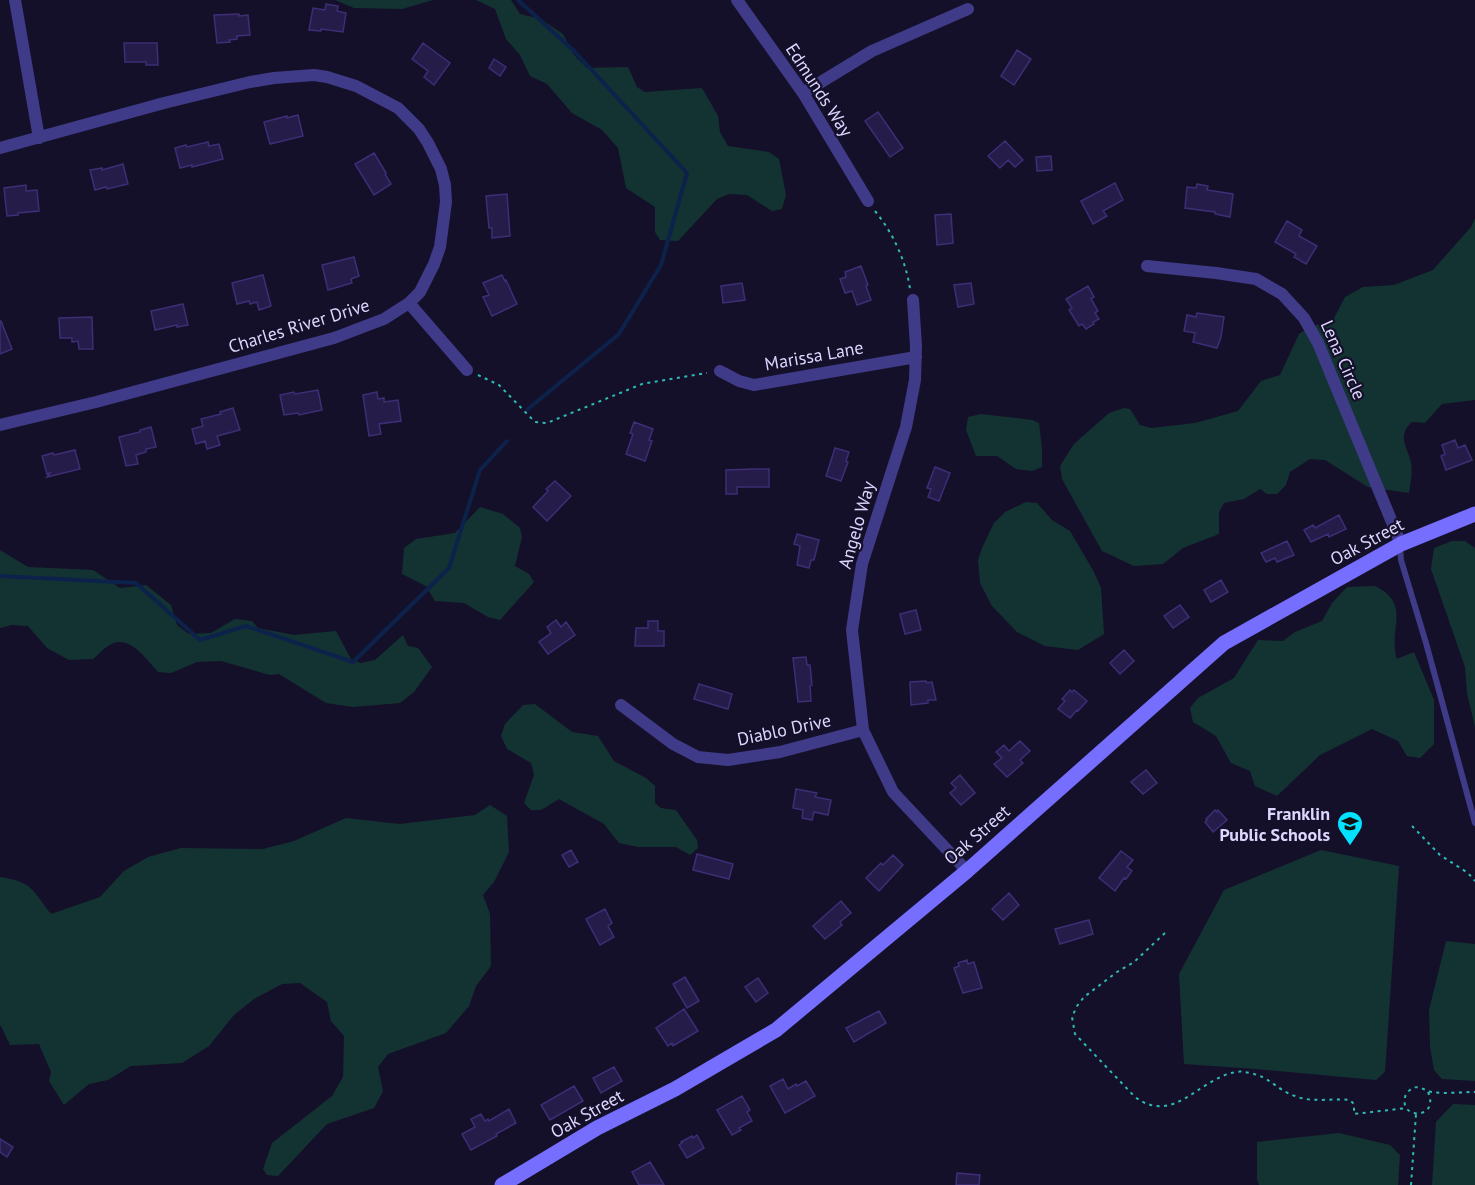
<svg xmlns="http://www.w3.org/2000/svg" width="1475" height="1185" font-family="'PT Sans',sans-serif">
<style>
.green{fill:#133332}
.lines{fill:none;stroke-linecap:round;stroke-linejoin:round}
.stream{stroke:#0c224b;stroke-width:4}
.building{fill:#261c4a;stroke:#3d2e76;stroke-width:1.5}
.path{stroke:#2fbbb5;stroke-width:2;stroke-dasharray:3 4.5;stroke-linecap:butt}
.service{stroke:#3f3b88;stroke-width:6}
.minor{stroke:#3f3b88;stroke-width:12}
.secondary{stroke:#756eff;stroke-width:15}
.labels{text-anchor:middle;stroke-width:4.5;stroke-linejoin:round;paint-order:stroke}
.street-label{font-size:18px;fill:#ddd7ff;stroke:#151029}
.poi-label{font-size:18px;font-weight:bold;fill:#ddd7ff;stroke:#151029;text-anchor:end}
</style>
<rect width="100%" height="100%" fill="#151029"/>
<path class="green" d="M335,0H433L402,9L354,8Z
M476,0H511L520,14L541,19L563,34L574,55L587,68L628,67L637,87L645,92L702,88L718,116L720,132L728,146L769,152L779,159L786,195L782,209L772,211L747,195L729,194L717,199L678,241L660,240L655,232V207L626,188L618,148L602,130L572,113L547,84L530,76L520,55L506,39L495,9Z
M1475,218V400L1442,404L1425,423L1412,422C1396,436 1408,447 1411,463C1413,472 1410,484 1409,493L1368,487L1325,460L1310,459L1290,472L1286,485L1277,494H1267L1260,489L1244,499L1224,503L1219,512V534L1183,548L1163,564L1134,566L1102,551L1062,479L1060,466L1074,444L1109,413L1124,408L1130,409L1140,425L1151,428L1195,423L1238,411L1261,381L1280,375L1299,334L1310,327L1333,320L1345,297L1363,287L1394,285L1433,270L1471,227Z
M981,414L1032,420L1039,423L1042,449V467L1032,471L1016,469L997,456H976L966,430L968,417Z
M1026,502L1037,503L1052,520L1070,531L1094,572L1101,588L1104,634L1078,650L1045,646L1017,632L992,606L980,583L978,560L982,548L994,523L1005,512Z
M480,507L503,514L520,528L522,537L515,566L529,574L534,582L500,620L488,617L464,603L435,601L426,586L402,574L404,548L416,539L455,533Z
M1452,541H1465L1475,548V727L1467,693L1465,667L1431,569L1434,548Z
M0,550L28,567L93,570L120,588L146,585L171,605L177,625L189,634L211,633L235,619L252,621L258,628L294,635L336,631L351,659L361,663L375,660L403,635L408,646L418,648L432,667L414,692L400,703L353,707L326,703L279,674L270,675L221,661L197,662L171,673L158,672C146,659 128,632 108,646C103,649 98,655 93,659L69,660L47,648L28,626L12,625L0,628Z
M1375,586C1413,605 1387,629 1397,659L1414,652L1434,700V744L1420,758L1407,756L1398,741L1372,729L1320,755L1277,796L1255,786L1250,771L1231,763L1216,736L1193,722L1190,708L1198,698L1234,678L1258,640L1283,641L1295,632L1322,621L1332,603L1347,587Z
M535,704L572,732L598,736L614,761L646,778L655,786V803L661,808L676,810L697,840L698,848L690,855L676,847H638L619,843L604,824L559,799L541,810H531L524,803L534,775L531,763L507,749L501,736L505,724L523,705Z
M490,805L507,816L509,852L494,882L483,895L490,914L491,966L476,986L469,1006L446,1033L388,1054L378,1067L383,1091L374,1108L327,1124L278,1176L267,1175L263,1169L272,1143L332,1096L343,1077L344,1036L331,1021L327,1002L300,983L282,984L254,999L234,1015L209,1046L182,1063L131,1066L108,1080L89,1084L64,1105L49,1081L51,1072L39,1044L10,1045L1,1026H0V877C33,882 32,890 51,914L100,897L124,871L148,857L181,848L263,849L294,841L346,818L400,824L475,815Z
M1321,850L1399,866L1385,1072L1376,1080L1255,1069L1184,1064L1179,974L1224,890Z
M1446,941L1475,944V1081L1442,1079L1434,1070L1430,1047L1429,1010Z
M1453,1104L1475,1105V1185H1432L1436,1122Z
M1339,1133L1390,1145L1400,1155L1398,1185H1259L1257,1179V1142Z"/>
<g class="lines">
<path class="stream" d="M518,0L575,52L687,173L661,265L619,334L528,409
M0,576L136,583L200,640L246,626L353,662L449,568L480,470L507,441"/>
</g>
<path class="building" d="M326,4L338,6L337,11L346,13L343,32L321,29V31L309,30L313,8L325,10Z
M239,14V16L248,15L250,35L237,36V39L229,40L230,42L217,43L214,15Z
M124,43H157L158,65H146V62H125Z
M423,43L450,63L434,85L424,77L428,71L412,59Z
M1017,50L1031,59L1014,85L1001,76Z
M494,59L506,67L500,76L489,68Z
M878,112L903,148L890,157L865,121Z
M298,115L303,136L270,144L264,122L287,116V118Z
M1005,141L1023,160L1015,167L1008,160L1000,168L988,156Z
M208,142L209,146L219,144L223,159L192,167V165L180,168L175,148L186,145L187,147Z
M374,153L386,173L385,174L391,184L374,195L355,164Z
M1051,156L1052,170L1037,171L1036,157Z
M123,164L128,184L107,189L106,187L95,190L90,170L102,168V170Z
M1115,183L1123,200L1103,211L1107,216L1093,224L1081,201Z
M1197,184L1208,186L1207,190L1233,194L1230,217L1215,214V212L1185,208L1187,187L1196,188Z
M26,185V191L37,190L39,211L18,213V215L7,216L4,188Z
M507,194L510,236L492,238V228H489L486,196Z
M951,214L953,243L937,245L935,215Z
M1287,221L1302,230L1299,236L1317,246L1306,264L1294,257L1296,254L1275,242Z
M354,257L359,276L351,279L352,283L328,290L322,265Z
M861,266L868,285L866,286L871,300L857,305L852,291L845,293L840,279L846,277L845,272Z
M263,275L271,306L259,310L257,302L250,304L249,301L237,304L232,283Z
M502,275L505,281L506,280L517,304L492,316L483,297L489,295L483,283Z
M742,283L745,300L723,303L721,286Z
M971,283L974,304L958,307L954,285Z
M1088,286L1094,297L1091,299L1098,311L1095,313L1099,319L1093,322L1094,324L1086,329L1082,324L1079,326L1069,310L1072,308L1066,299Z
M183,304L188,325L177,327V325L155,330L151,311Z
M1197,313L1224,317L1221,337L1217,348L1193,342L1195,333L1184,331L1187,315L1196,317Z
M92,317L93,349H79L78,341L72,342V338H60L59,318Z
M0,321H1L12,349L0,354Z
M318,390L322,410L299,415L298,413L284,415L280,395L294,392L295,394Z
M377,392L378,399L384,398V402L398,400L401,421L379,424L381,434L369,436L363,395Z
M233,408L240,430L217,436L220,445L207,449L205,441L196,444L192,429L203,426L201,419L221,414L220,412Z
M634,422L653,429L649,440L652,441L645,461L626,454L633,434L630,433Z
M151,427L156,447L146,449V452L136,455L138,464L126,466L119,437L140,432V430Z
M1455,440L1458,448L1465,445L1472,460L1446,470L1441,456L1445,454L1442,445Z
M835,448L849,452L846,461L848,462L841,481L826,476Z
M75,450L80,469L47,477L50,473L47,474L42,456L53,453L54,455Z
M935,467L950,473L939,501L928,497L931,489L927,488Z
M753,469H769V487H737V494H726V470Z
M555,481L571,496L547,521L533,507L548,491L546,489Z
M1339,515L1346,529L1329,537L1328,534L1311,542L1304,530L1313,525L1315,528Z
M797,534L819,540L814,560H811L809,568L797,565L800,546L794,544Z
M1287,541L1294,555L1277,562L1275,558L1266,562L1261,553Z
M1221,580L1228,592L1211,602L1204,590Z
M1180,605L1189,617L1173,628L1164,616Z
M916,610L921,630L905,634L900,614Z
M556,620L561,627L566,622L575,635L548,654L539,642L551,633L547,627Z
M648,621H658V631H664V646H635L636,628H648Z
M1124,650L1134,661L1120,674L1110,663Z
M806,657L807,665H810L812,685L810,686L811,701L798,702L793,658Z
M926,681L927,683L932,682L936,700H928V703L911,705L910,682Z
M699,684L732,694L728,709L694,699Z
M1070,690L1072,692L1074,690L1087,701L1078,711L1077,710L1070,718L1058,709L1065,701L1062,699Z
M1020,741L1030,751L1020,760L1023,763L1007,777L994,764L1002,758L996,752L1004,745L1009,751Z
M1146,770L1157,783L1143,794L1131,782Z
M960,775L975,793L961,805L950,793L956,788L951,783Z
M796,789L817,793L815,797L831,800L828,815L814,812L812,820L802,818L803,810L793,808Z
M1215,810L1217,812L1218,810L1227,820L1213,832L1205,822L1207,820L1206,819Z
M571,850L578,862L569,867L562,855Z
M1121,851L1133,860L1127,867L1132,871L1126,879L1124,878L1115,891L1099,878Z
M697,854L733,864L729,879L693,870Z
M893,855L903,865L879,891L866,878L881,863L883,865Z
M1009,893L1019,905L1003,920L992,909Z
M841,901L851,913L840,922L842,925L825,939L813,926Z
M605,909L612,923L608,926L614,937L600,945L586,919Z
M1089,920L1093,934L1060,944L1055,929Z
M967,960L968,964L974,962L982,988L963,993L954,968L959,966L958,963Z
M685,977L699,1001L687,1008L673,984Z
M758,978L768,993L756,1002L745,987Z
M684,1009L698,1031L673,1046L672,1043L668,1046L656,1028Z
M879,1011L886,1023L854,1042L846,1028Z
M614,1067L622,1081L601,1093L593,1078Z
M783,1079L788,1089L796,1084L797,1086L806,1081L815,1096L785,1113L770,1086Z
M574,1086L583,1101L550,1120L541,1105Z
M742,1096L750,1110L747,1112L752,1121L739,1128L741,1130L732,1135L717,1110Z
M509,1109L516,1123L496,1134L497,1136L471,1150L462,1134L475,1127L471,1119L481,1114L485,1121L488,1119L489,1121Z
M697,1135L704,1148L687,1158L679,1145L682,1143L681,1142L692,1136L693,1138Z
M0,1139L13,1147L7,1157L0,1152Z
M650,1162L664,1185H639L632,1172Z
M957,1173L980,1175L979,1185H956Z"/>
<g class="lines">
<path class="path" d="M875,211C893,233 906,261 910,289
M478,375L499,385L535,422L547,423L642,384L707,373
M1412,826L1440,855L1468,873L1475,881
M1165,933L1134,962L1117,972L1084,997L1077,1006L1072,1017L1075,1034L1135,1097C1174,1126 1199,1078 1236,1072C1241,1071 1245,1072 1250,1073C1270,1077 1277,1090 1295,1096C1312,1103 1332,1098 1350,1100L1354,1104V1114L1407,1108
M1428,1092C1440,1119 1400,1120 1405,1098C1405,1095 1407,1092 1410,1090C1418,1083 1424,1091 1432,1092C1445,1094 1461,1092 1475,1092
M1411,1185L1416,1114"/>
<path class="service" d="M1400,547L1401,560L1426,643L1475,823"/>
<path class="minor" d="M15,0L39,138
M737,0L803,93L868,201
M803,93L872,51L968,9
M0,148L164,103L250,82L274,78L314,75L327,77L356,86L398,108L419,129L428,143L441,169L445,185L446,202L440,247L434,264L420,292L409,303L384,319L334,338L96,402L0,425
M1147,266L1216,273L1256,279L1282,294L1304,318L1318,343L1401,544
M913,300L916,346L915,380L906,427L862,564L852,630L863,730L893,792L967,871
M409,303L467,370
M720,371L739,381L754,385L916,357
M621,705L673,744L698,757L728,760L780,752L863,730"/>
<path class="secondary" d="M502,1185L597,1128L675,1089L776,1030L967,871L1224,643L1401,544L1475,514"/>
</g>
<defs>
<symbol id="school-pin" viewBox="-11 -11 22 30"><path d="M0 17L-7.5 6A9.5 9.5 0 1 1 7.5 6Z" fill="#03e2ff" stroke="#151029"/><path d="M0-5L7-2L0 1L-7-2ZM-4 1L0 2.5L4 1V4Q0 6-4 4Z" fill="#111"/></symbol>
</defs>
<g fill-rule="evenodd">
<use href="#school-pin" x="1335" y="809" width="30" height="40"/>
</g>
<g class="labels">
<g class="street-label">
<text transform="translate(819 90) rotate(57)" y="6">Edmunds Way</text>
<text transform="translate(299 326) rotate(-17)" y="6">Charles River Drive</text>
<text transform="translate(814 356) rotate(-10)" y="6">Marissa Lane</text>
<text transform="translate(1343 360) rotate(66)" y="6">Lena Circle</text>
<text transform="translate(857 525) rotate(-74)" y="6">Angelo Way</text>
<text transform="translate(1367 542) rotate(-28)" y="6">Oak Street</text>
<text transform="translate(784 730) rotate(-12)" y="6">Diablo Drive</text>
<text transform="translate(977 835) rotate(-41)" y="6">Oak Street</text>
<text transform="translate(587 1114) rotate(-29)" y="6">Oak Street</text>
</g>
<g class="poi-label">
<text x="1330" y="820">Franklin<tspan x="1330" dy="21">Public Schools</tspan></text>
</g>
</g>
</svg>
